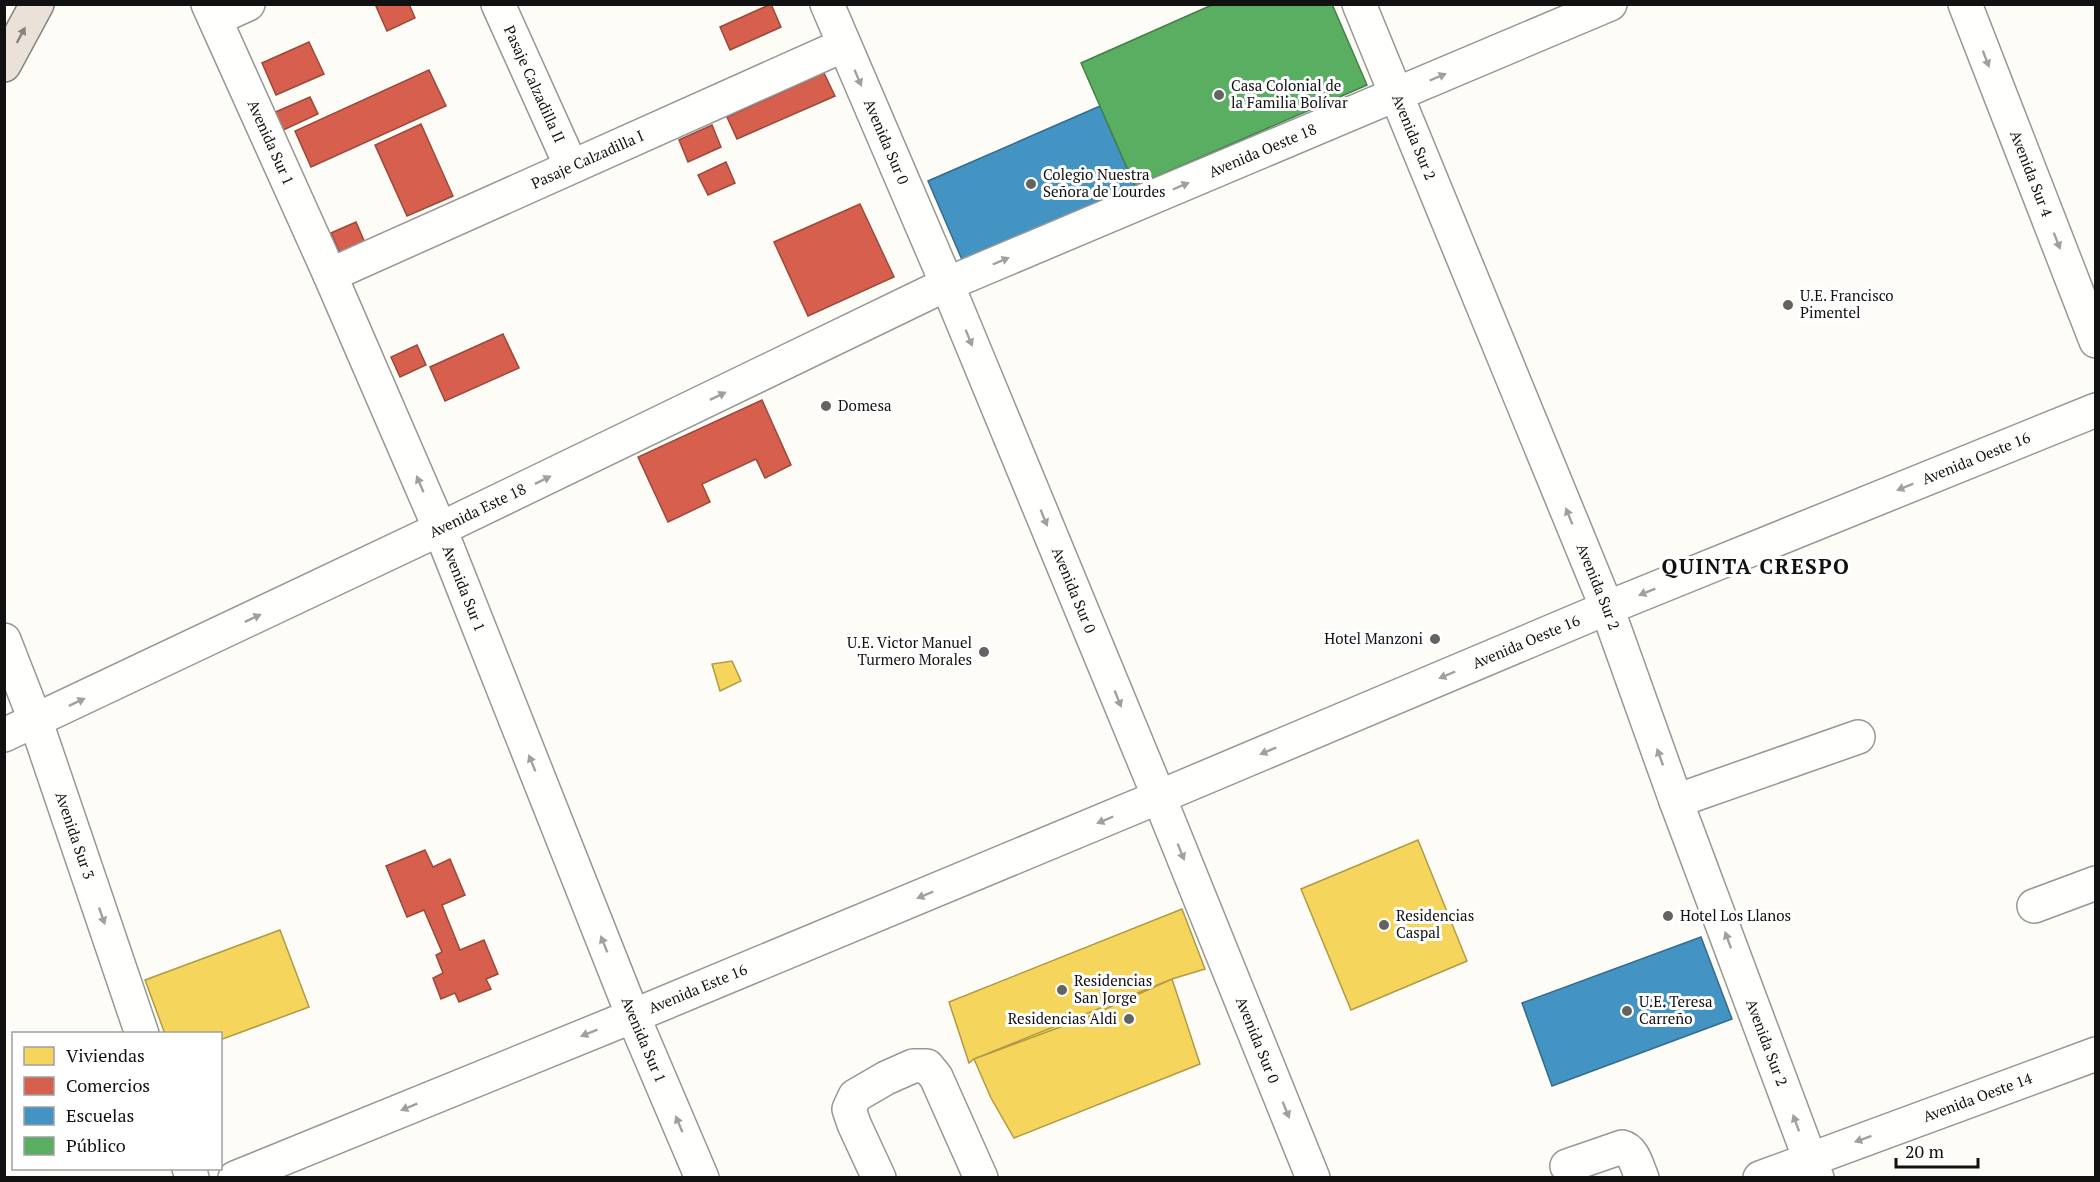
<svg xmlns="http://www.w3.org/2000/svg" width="2100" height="1182" font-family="'PT Serif',serif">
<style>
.homes{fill:#f6d55c;stroke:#b19a46;stroke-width:1.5}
.shops{fill:#d6604d;stroke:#9b483b;stroke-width:1.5}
.schools{fill:#4393c3;stroke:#346c8e;stroke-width:1.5}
.public{fill:#5aae61;stroke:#447f49;stroke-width:1.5}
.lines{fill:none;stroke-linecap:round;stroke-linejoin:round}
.minor-casing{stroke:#979795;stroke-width:36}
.highway-casing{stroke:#858482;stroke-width:36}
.minor{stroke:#fffffe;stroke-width:33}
.highway{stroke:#eae1d8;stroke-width:33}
.oneway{fill:#88837e}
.oneway2{fill:#a0a09f}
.poi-dot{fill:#646362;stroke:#fff;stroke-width:2}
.labels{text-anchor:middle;stroke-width:6;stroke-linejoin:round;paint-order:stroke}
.street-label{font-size:15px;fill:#111;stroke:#fff}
.poi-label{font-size:15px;fill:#111;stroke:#fff;text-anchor:start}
.district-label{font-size:21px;font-weight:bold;letter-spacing:1.5px;fill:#111;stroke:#fff}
</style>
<rect width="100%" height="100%" fill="#fdfcf7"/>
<path class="homes" d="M732,661L741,681L720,691L712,664Z
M1418,840L1467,961L1351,1010L1301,889Z
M1182,909L1205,969L1172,979L1090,1016L974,1059L969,1063L949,1002Z
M280,930L309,1007L220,1040V1034H165L145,980Z
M1172,979L1200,1064L1014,1138L991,1098L974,1059Z"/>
<path class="shops" d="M375,4H409L415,18L387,31Z
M771,4L781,27L730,50L720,27Z
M309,42L324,74L276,95L262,63Z
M429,70L446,106L311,167L295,131Z
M824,73L835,96L737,139L727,117Z
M310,97L318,114L279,132L271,114Z
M421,124L453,196L407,216L375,145Z
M712,125L721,147L688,162L679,140Z
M726,162L735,183L708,195L698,175Z
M860,204L894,277L808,316L774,242Z
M356,222L365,243L341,255L331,233Z
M503,334L519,368L445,401L430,367Z
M417,345L426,365L400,377L391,357Z
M762,400L791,465L765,478L756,459L702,484L710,502L668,522L638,457Z
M425,850L433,867L450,859L465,895L442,905L460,950L484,940L498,974L486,979L491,989L459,1002L455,993L441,999L433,978L443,973L436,955L442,952L424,910L407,917L386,866Z"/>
<path class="schools" d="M1100,106L1135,186L963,262L928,181Z
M1701,937L1732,1019L1552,1086L1522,1003Z"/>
<path class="public" d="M1214,4H1332L1367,85L1135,186L1081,63Z"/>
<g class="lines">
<defs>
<g id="minor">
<path id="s1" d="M208,4L330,275L440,529L633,1016L702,1178"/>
<path id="s2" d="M498,4L571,166"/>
<path id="s3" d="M827,4L947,284L1159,797L1313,1178"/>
<path id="s4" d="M1359,4L1607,608L1676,801L1817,1178"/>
<path id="s5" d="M1965,4L2096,341"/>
<path d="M215,19L248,4"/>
<path id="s6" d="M330,275L844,45"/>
<path id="s7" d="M4,640L36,722L142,1034"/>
<path id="s8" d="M4,735L440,529L947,284L1610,4"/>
<path d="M1676,801L1858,737"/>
<path d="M2034,906L2096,883"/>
<path d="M1567,1166L1622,1147C1634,1150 1637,1167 1642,1178"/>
<path d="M189,1168L192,1178"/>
<path id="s9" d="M235,1178L633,1016L1159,797L1607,608L2096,410"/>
<path d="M879,1178L854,1124L849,1109L855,1096L886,1078L913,1066H927L936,1077L981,1178"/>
<path id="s10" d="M1760,1178L2096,1054"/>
</g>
<path id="highway" d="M4,65L37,4"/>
</defs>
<use href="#minor" class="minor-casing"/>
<use href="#highway" class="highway-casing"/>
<use href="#minor" class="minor"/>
<use href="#highway" class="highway"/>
</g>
<defs><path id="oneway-solid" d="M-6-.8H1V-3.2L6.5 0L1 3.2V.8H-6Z" transform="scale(1.5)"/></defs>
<use class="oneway" href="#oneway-solid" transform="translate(21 35) rotate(-62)"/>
<g class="oneway2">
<use href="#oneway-solid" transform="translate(1986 59) rotate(69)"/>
<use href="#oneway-solid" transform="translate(1438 77) rotate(-23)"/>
<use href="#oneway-solid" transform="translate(858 78) rotate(67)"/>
<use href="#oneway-solid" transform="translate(1181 186) rotate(-23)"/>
<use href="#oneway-solid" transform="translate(2057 241) rotate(69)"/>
<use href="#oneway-solid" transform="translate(1001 261) rotate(-23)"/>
<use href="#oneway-solid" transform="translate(969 338) rotate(68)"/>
<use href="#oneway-solid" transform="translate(718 396) rotate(-26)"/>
<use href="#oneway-solid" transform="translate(543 480) rotate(-26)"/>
<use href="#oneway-solid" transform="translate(420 484) rotate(-113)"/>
<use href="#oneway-solid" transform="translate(1905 487) rotate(158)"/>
<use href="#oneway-solid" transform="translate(1569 516) rotate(-112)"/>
<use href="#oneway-solid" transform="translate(1044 518) rotate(68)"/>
<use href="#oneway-solid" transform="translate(1647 592) rotate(158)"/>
<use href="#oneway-solid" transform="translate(253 618) rotate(-25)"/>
<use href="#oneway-solid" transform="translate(1447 675) rotate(157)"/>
<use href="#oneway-solid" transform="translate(1118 699) rotate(68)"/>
<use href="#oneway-solid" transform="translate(77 702) rotate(-25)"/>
<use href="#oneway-solid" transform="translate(1268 751) rotate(157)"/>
<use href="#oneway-solid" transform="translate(1660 757) rotate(-110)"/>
<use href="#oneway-solid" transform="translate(532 763) rotate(-112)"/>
<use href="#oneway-solid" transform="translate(1105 820) rotate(157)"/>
<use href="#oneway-solid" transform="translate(1181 852) rotate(68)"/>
<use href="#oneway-solid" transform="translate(925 895) rotate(157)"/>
<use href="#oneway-solid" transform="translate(102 916) rotate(71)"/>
<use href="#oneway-solid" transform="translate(1728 940) rotate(-110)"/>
<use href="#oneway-solid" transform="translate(604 944) rotate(-112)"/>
<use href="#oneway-solid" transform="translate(589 1033) rotate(158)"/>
<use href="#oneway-solid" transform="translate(409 1107) rotate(158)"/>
<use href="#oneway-solid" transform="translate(1286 1110) rotate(68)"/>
<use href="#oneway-solid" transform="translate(1796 1123) rotate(-110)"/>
<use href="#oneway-solid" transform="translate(679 1124) rotate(-113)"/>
<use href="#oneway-solid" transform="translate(1863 1139) rotate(160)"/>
</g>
<g class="poi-dot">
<circle cx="1219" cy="95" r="6"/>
<circle cx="1031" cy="184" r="6"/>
<circle cx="1788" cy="305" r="6"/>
<circle cx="826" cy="406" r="6"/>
<circle cx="1435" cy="639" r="6"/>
<circle cx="984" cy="652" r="6"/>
<circle cx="1668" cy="916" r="6"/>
<circle cx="1384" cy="925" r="6"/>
<circle cx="1062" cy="990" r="6"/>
<circle cx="1627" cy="1011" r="6"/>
<circle cx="1129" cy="1019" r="6"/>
</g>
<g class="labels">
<g class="street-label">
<text dy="5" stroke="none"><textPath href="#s2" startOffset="88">Pasaje Calzadilla II</textPath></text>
<text dy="5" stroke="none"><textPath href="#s4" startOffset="144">Avenida Sur 2</textPath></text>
<text dy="5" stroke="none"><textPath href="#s3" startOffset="150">Avenida Sur 0</textPath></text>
<text dy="5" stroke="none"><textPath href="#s1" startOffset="152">Avenida Sur 1</textPath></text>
<text dy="5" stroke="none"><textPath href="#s8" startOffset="1388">Avenida Oeste 18</textPath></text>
<text dy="5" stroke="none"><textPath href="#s6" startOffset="282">Pasaje Calzadilla I</textPath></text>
<text dy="5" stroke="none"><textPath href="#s5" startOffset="182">Avenida Sur 4</textPath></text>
<text dy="5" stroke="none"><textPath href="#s9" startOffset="1884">Avenida Oeste 16</textPath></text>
<text dy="5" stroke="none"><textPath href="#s8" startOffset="524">Avenida Este 18</textPath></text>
<text dy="5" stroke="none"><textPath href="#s4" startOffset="630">Avenida Sur 2</textPath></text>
<text dy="5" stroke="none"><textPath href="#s1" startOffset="638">Avenida Sur 1</textPath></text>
<text dy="5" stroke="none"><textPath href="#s3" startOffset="636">Avenida Sur 0</textPath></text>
<text dy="5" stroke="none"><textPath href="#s9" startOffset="1398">Avenida Oeste 16</textPath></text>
<text dy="5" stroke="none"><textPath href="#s7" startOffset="208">Avenida Sur 3</textPath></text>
<text dy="5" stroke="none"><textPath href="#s9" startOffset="500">Avenida Este 16</textPath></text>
<text dy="5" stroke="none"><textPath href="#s1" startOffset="1124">Avenida Sur 1</textPath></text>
<text dy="5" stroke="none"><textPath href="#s3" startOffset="1122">Avenida Sur 0</textPath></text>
<text dy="5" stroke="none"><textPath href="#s4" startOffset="1116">Avenida Sur 2</textPath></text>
<text dy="5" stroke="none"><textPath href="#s10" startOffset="232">Avenida Oeste 14</textPath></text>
</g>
<g class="poi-label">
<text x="1231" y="91">Casa Colonial de<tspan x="1231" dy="17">la Familia Bolívar</tspan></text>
<text x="1043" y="180">Colegio Nuestra<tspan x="1043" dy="17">Señora de Lourdes</tspan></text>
<text x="1800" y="301">U.E. Francisco<tspan x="1800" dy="17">Pimentel</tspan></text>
<text x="838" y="411">Domesa</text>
<text x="1423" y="644" text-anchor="end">Hotel Manzoni</text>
<text x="972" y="648" text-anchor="end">U.E. Victor Manuel<tspan x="972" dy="17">Turmero Morales</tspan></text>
<text x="1396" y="921">Residencias<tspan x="1396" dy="17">Caspal</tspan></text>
<text x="1680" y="921">Hotel Los Llanos</text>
<text x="1074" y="986">Residencias<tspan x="1074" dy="17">San Jorge</tspan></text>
<text x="1639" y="1007">U.E. Teresa<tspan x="1639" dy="17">Carreño</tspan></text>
<text x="1117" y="1024" text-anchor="end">Residencias Aldi</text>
</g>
<g class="district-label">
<text x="1756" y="574">QUINTA CRESPO</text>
</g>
</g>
<rect width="2100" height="1182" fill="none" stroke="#111111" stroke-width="12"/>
<rect x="12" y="1032" width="210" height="138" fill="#ffffff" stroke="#a0a0a0" stroke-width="1.5"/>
<rect x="24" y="1047" width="30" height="18" fill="#f6d55c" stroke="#a0a0a0" stroke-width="1.5"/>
<text x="66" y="1062" font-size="18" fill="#111111">Viviendas</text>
<rect x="24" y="1077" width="30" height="18" fill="#d6604d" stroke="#a0a0a0" stroke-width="1.5"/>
<text x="66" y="1092" font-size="18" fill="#111111">Comercios</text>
<rect x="24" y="1107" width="30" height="18" fill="#4393c3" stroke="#a0a0a0" stroke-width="1.5"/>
<text x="66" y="1122" font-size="18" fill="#111111">Escuelas</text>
<rect x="24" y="1137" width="30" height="18" fill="#5aae61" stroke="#a0a0a0" stroke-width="1.5"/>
<text x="66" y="1152" font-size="18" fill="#111111">Público</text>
<path d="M1896 1158v9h82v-9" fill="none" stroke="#111111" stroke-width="3"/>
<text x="1905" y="1158" font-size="18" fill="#111111" stroke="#ffffff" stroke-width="4.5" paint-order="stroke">20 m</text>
</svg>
